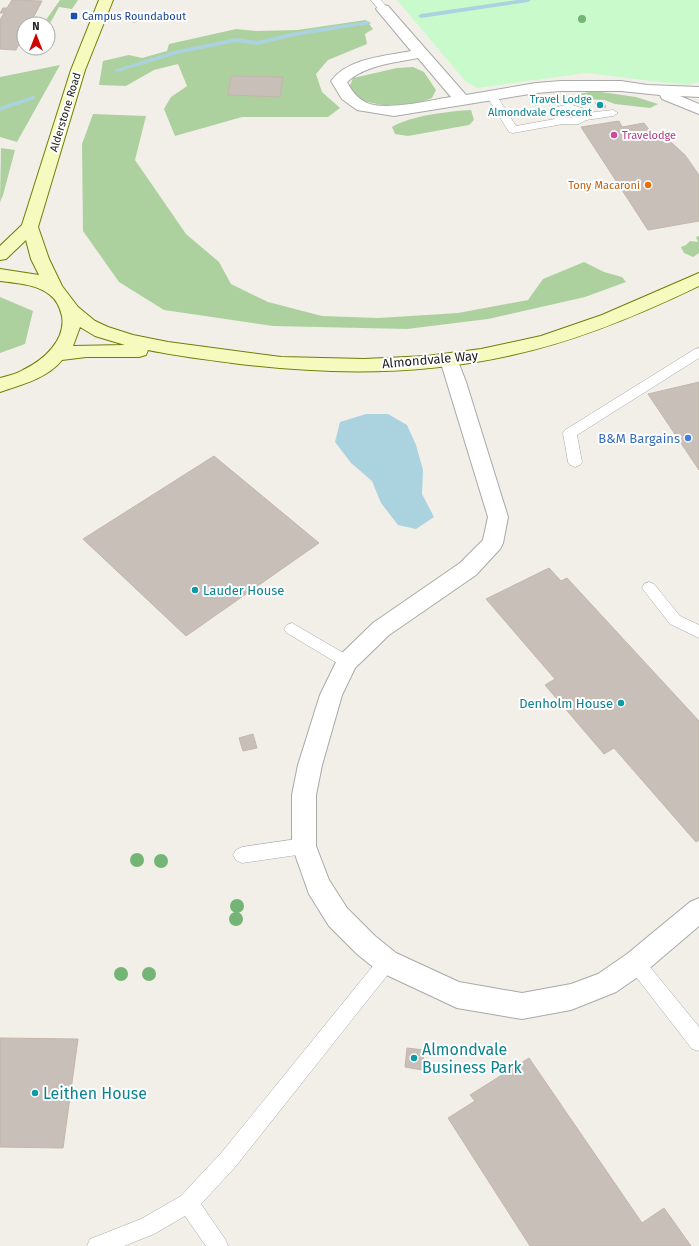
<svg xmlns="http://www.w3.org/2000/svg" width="699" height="1246" font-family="'Fira Sans',sans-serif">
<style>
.forest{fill:#add19e}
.park{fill:#c8facc}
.water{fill:#aad3df}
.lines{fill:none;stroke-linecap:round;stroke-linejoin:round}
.stream{fill:#aad3df;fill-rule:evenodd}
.building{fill:#c7bfb8;stroke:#c4b6ab}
.lane-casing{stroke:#a9a9a9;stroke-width:1}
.street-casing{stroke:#a9a9a9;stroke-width:2}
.secondary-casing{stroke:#707d05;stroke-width:2}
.lane{fill:#fff;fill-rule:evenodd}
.street{fill:#fff;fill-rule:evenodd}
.secondary{fill:#f7fabf;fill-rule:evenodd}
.tree{fill:#74b475}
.transit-dot{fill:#1a4fb4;stroke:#fff;stroke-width:1.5}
.culture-dot{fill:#0f9aa8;stroke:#fff;stroke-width:1.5}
.hotel-dot{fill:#d1479c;stroke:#fff;stroke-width:1.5}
.food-dot{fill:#e8710a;stroke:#fff;stroke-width:1.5}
.shop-dot{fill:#3f7fe0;stroke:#fff;stroke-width:1.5}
.labels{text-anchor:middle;stroke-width:4;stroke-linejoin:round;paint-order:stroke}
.far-transit-label{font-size:11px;fill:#164399;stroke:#fff;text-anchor:start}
.far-culture-label{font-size:11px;fill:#0d838f;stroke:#fff;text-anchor:end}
.far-street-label{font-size:11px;fill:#222;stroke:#fff}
.far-hotel-label{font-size:11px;fill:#b23c85;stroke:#fff;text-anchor:start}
.far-food-label{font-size:11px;fill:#c56008;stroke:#fff;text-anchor:end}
.street-label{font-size:13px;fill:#222;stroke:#fff}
.shop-label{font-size:13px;fill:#366cbe;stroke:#fff;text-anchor:end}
.culture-label{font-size:13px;fill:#0d838f;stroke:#fff;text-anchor:start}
.near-culture-label{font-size:16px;fill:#0d838f;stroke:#fff;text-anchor:start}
</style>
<rect width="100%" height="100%" fill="#f2efe9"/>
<path class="forest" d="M60,0H78L72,9L59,7L48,27V24H43Z
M366,20L373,29L365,34L367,44L328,60L316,74L322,92L340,108L328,117H242L175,136L164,109L171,97L187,86L178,64L154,70L126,86L99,85L103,61L129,55L142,58L167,51L169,44L236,29L257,31L297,30Z
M60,65L17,142L0,137V77Z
M413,67L424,72L436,90L432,98L418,103L387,106L363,101L349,88L353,78L397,68Z
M594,91L636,97L658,104L650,108L615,104L604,100L582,99L579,94Z
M471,110L474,120L469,125L408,136L395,134L392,127C409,116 450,111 471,110Z
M93,114L146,116L135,160L186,234L219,262L231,284L268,302L322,316L378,318L458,313L528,300L543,279L584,262L604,272L622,277L626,282L585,297L488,319L407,329L273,326L164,310L119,282L83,231L82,144Z
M1,148L15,150L3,195L0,202Z
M699,236V253L693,257L684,253L681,247L686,245L690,241L698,242L696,237Z
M0,297L33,311L25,344L0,353Z"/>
<path class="park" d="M397,0H699V82L685,85L586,73L477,88L466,82Z"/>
<path class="water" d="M366,414H388L407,425L416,445L423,470L422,494L434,517L416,529L398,525L381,503L372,481L351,463L335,442L340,422Z"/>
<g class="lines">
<path class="stream" d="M517,0H531L528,2L421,18L418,16L421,14Z
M368,21L371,23L370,24L295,36L257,45L236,42L177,54L117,72L114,70L174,51L236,38L257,41L295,32Z
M33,96L35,97V99L0,111V107Z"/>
</g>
<path class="building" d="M12,0L42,1L30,24H24V34L16,50L0,49V20L4,13H0L3,8H7Z
M231,76L283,77L280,97L228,95Z
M603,102L606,107L598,108L595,103Z
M619,121L622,127L644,123L650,131L662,134L685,155L699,175V221L648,230L581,127Z
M699,382V470L648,394Z
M214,456L319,543L186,636L83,539Z
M549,568L561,581L567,578L699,721V840L696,842L614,748L604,754L545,685L555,679L486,599Z
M253,734L257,748L243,751L239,738Z
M0,1038L78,1039L63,1148L0,1147Z
M407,1048L424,1050L422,1070L405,1067Z
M529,1058L642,1223L664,1208L691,1246H530L448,1118L475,1101L470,1095Z"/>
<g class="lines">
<defs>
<path id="lane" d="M371,0H381L388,9L383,12L380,11Z
M99,12L135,16L140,19L135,22L96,17L94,15L96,13Z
M491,92L495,93L516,126L555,119L551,114L554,108L569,104L585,109L587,113L613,110L618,113L613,116L586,120L579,124H563L513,133L509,132L486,95ZM569,110L576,113L578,116L576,118H566L561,114Z
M699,348V358L577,435L582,462L580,465L575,467L570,465L568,462L563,433L565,430L695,349Z
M649,582L654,584L680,616L699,625V638L670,624L642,588L644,584Z
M292,623L352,658L355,662L352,666L347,668L342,666L287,633L284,629L287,625Z
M304,838L310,841L312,846L310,851L304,854L242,863L236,860L233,855L236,850L242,847Z
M387,953L393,956L396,962L393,968L236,1166L201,1204L225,1239L228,1246H206L185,1216L154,1234L124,1246H87L90,1239L141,1219L181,1196L222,1152L381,956Z
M636,954L642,957L699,1027V1051L692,1049L630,969L627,963L630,957Z"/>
<path id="street" d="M383,5L388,6L466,95L536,83L561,81H621L647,85L699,87V97L680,96L699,104V114L662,99L660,95L621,91H561L536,93L394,116L357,110L342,99L331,81C348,58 386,56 411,51L376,9L378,6ZM418,58L451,97C431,100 383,112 365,102C356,97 352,91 347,82C365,65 394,63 418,58Z
M449,354L456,356L466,382L508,517L503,543L500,549L476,575L389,635L355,668L342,695L322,765L316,795V846L329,880L347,908L375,936L396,953L459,982L522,993L571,984L598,974L627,954L690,902L699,898V926L645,972L616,992L571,1010L522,1019L457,1008L378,971L357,954L329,926L309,894L292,846V795L298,765L320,695L339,656L373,623L460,563L483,540L488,517L440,360L442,356Z"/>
<path id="secondary" d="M99,0H113L85,70L38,227L49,259L62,286L78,307L95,321L108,327L133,335L168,342L281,357L364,359L427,356L481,349L541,336L602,315L699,273V286C639,315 577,341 512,355C420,376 325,375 232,363C204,359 176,356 148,350L146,355L139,357H86L62,360C48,378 21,385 0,392V378C8,376 16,374 23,370C44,360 66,340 62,316C60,308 57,300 50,295C37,284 16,283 0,281V269L39,275L31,259L26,240L6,259L0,260V246L22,225L71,70ZM80,327L95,336L125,345L73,346Z"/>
</defs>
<use href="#lane" class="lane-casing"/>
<use href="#street" class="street-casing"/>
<use href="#secondary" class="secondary-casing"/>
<use href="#lane" class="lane"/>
<use href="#street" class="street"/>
<use href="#secondary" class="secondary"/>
</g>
<g class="tree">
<circle cx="582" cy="19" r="4"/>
<circle cx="137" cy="860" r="7"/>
<circle cx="161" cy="861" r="7"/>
<circle cx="237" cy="906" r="7"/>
<circle cx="236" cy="919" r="7"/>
<circle cx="121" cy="974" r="7"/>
<circle cx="149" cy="974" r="7"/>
</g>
<rect class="transit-dot" x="70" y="12" width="8" height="8" rx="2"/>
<g class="culture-dot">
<circle cx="600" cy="105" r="4"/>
<circle cx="195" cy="590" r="4"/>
<circle cx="621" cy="703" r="4"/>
<circle cx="414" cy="1058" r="4"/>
<circle cx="35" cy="1093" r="4"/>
</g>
<circle class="hotel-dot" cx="614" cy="135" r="4"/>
<circle class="food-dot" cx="648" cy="185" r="4"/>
<circle class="shop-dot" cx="688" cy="438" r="4"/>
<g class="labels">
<g class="far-transit-label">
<text x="82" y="20">Campus Roundabout</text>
</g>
<g class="far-culture-label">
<text x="592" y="103">Travel Lodge<tspan x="592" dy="13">Almondvale Crescent</tspan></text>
</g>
<g class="far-street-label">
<text transform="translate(65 112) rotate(-73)" y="4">Alderstone Road</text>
</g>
<g class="far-hotel-label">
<text x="622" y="139">Travelodge</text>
</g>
<g class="far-food-label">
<text x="640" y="189">Tony Macaroni</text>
</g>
<g class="street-label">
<text transform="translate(430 359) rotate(-5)" y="5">Almondvale Way</text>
</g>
<g class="shop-label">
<text x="680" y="443">B&amp;M Bargains</text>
</g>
<g class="culture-label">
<text x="203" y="595">Lauder House</text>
<text x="613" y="708" text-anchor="end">Denholm House</text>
</g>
<g class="near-culture-label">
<text x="422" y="1055">Almondvale<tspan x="422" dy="18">Business Park</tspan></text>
<text x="43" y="1099">Leithen House</text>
</g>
</g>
<g transform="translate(36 36)"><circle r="19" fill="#ffffff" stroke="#a7a7a7"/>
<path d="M0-3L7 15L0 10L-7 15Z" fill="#d40000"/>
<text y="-6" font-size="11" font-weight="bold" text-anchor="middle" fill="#222222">N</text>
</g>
</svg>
